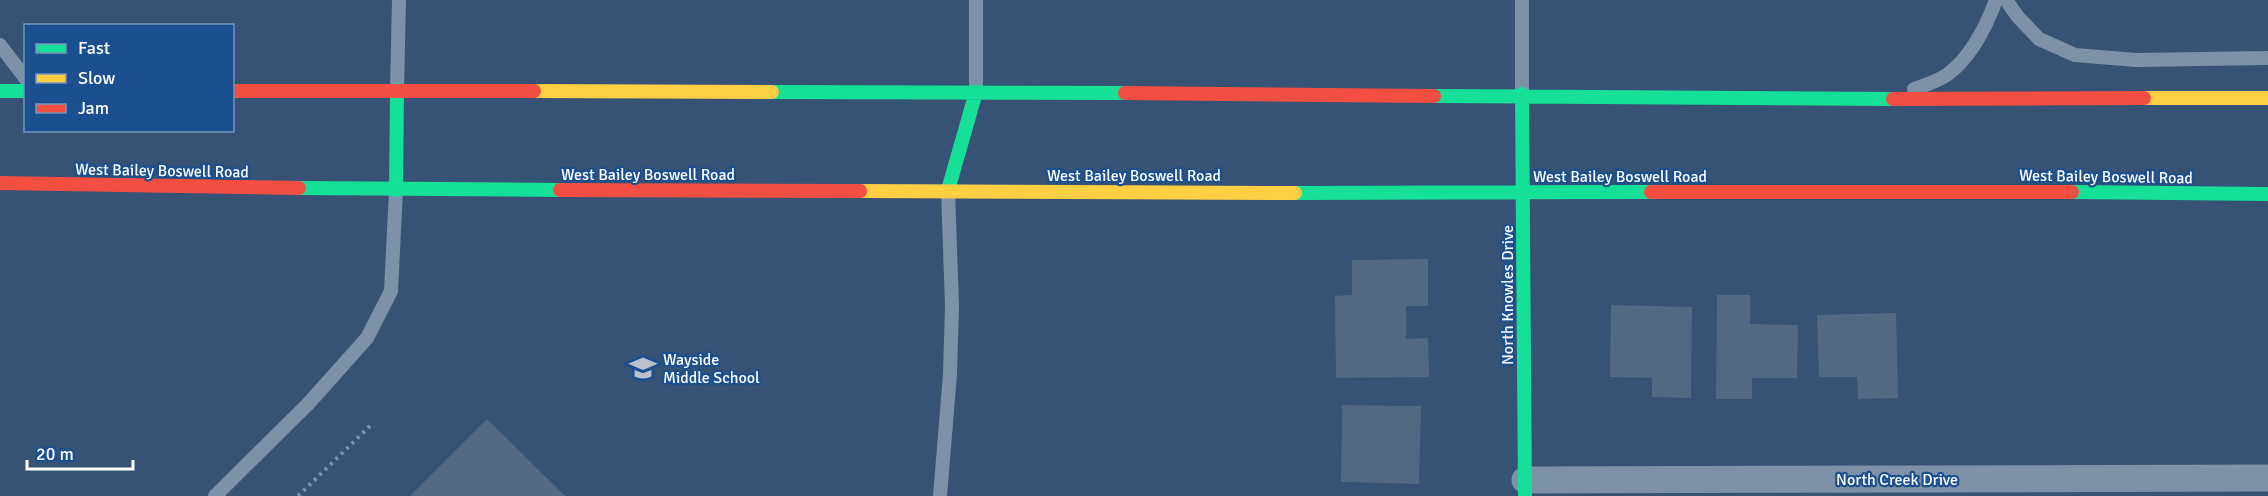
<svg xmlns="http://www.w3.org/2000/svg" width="2268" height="496" font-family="Signika,sans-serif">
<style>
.building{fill:#526984}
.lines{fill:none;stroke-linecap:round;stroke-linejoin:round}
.path{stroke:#7d92a8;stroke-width:4;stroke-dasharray:3 4.5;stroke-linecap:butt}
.lane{stroke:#7d92a8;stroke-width:14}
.street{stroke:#7d92a8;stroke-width:27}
.fast{stroke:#16e098;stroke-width:14}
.slow{stroke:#ffcf43;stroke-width:14}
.jam{stroke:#f24e42;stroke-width:14}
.labels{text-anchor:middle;stroke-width:4.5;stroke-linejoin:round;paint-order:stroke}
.street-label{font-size:16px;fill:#fff;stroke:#1b4f8f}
.poi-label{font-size:16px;fill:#fff;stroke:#1b4f8f;text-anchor:start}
</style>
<rect width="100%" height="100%" fill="#365274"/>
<path class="building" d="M1428,259V306H1406V339L1428,338L1429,377L1336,378L1335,296L1352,295V260Z
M1717,295H1750V324L1798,325L1797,378H1752V399H1716Z
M1611,305L1692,307L1691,398L1652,397V378L1610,377Z
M1896,313L1898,398L1858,399L1857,377H1819L1817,315Z
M1342,405L1421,406L1419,484L1341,482Z
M487,419L565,496H410Z"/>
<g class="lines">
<path class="path" d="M298,496L372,424"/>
<path class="lane" d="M976,0V92
M2006,0L2018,17L2039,39L2075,55L2136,60L2268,58
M0,45L26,79
M1914,89C1925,85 1939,81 1948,74C1972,56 1986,27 1996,0
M397,90L399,0
M1522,94V0
M215,496L308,404L367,338L391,291L396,190
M940,496L950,374L952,306L948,190"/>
<path class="street" d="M1525,480L2268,478"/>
<path class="fast" d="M0,91H26
M772,92L1125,93
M1522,94L1525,496
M1434,96L1893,99
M299,188L560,190
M396,190L397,90
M948,190L976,92
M2072,192L2268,194
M1295,193L1651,192"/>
<path class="slow" d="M534,91L772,92
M2144,98H2268
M860,191L1295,193"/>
<path class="jam" d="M232,91H534
M1125,93L1434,96
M1893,99L2144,98
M0,183L299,188
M560,190L860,191
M1651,192H2072"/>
</g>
<defs>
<symbol id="school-bare" viewBox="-9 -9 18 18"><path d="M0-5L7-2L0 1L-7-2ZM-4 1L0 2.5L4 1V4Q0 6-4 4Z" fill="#b9c2ce" stroke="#1b4f8f" stroke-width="2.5" paint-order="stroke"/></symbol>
</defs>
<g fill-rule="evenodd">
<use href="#school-bare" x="624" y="349" width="38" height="38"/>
</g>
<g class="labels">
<g class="street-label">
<text transform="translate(162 170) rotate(1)" y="6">West Bailey Boswell Road</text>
<text x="648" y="180">West Bailey Boswell Road</text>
<text x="1134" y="181">West Bailey Boswell Road</text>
<text x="1620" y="182">West Bailey Boswell Road</text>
<text transform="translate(2106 176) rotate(1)" y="6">West Bailey Boswell Road</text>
<text transform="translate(1507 295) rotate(-90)" y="6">North Knowles Drive</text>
<text x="1897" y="485">North Creek Drive</text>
</g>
<g class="poi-label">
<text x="663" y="365">Wayside<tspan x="663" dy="18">Middle School</tspan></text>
</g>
</g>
<rect x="24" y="24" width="210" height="108" fill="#1b4f8f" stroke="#7695bc" stroke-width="1.5"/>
<rect x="36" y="44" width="30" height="9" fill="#16e098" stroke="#7695bc" stroke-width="1.5"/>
<text x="78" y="54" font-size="18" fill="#ffffff">Fast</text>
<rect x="36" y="74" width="30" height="9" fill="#ffcf43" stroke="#7695bc" stroke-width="1.5"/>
<text x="78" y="84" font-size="18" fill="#ffffff">Slow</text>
<rect x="36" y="104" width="30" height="9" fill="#f24e42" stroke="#7695bc" stroke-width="1.5"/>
<text x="78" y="114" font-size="18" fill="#ffffff">Jam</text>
<path d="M27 460v9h106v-9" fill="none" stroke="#ffffff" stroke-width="3"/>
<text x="36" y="460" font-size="18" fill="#ffffff" stroke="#1b4f8f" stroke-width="4.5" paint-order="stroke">20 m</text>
</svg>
